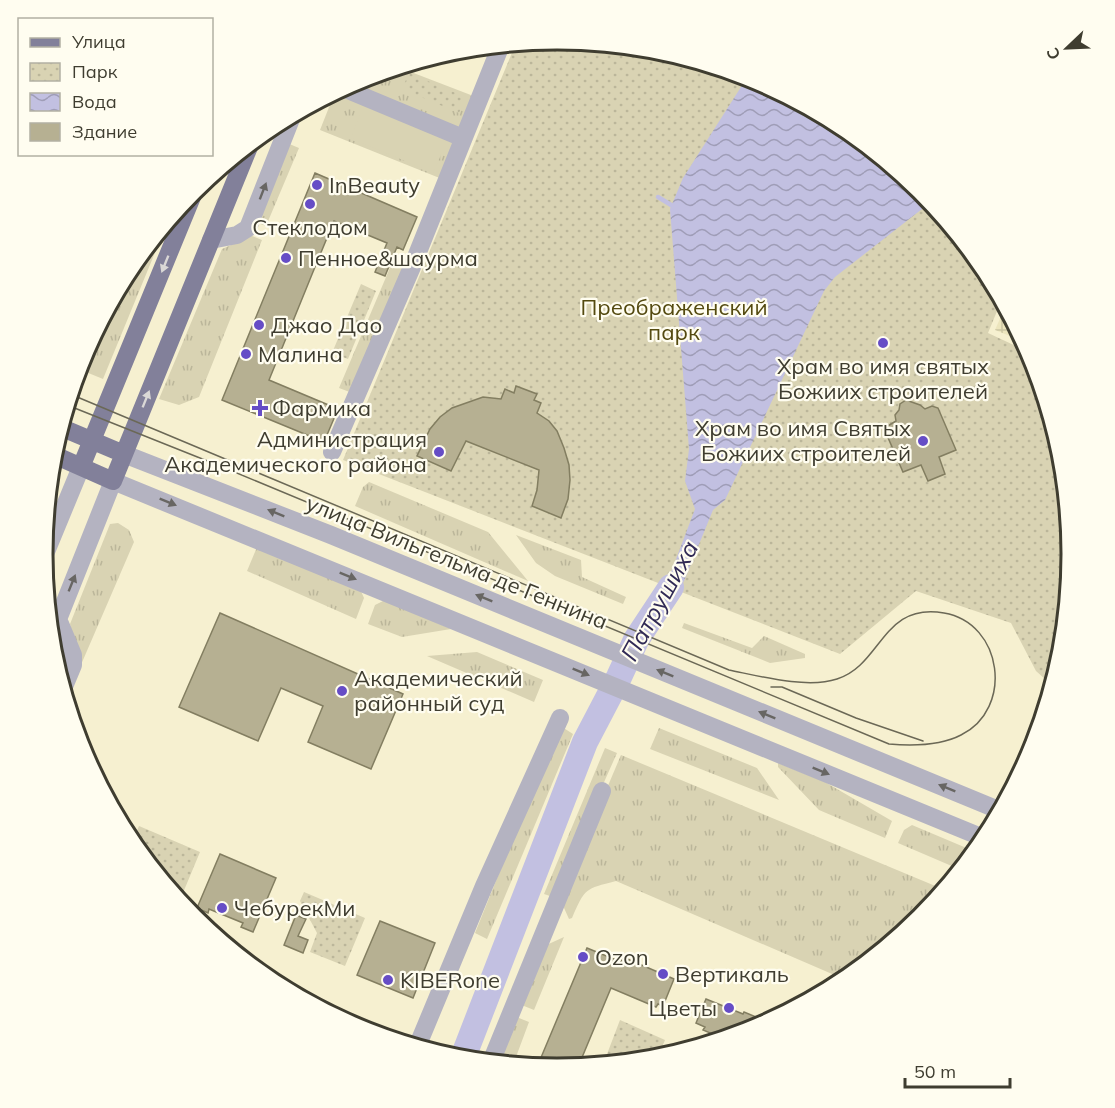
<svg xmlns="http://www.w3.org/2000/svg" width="1115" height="1108" font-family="Mulish,sans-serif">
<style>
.industrial{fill:url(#industrial-grid)}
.grass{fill:url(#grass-tufts)}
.park{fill:url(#park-dots)}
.pitch{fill:#d9d3b3}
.water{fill:url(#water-waves)}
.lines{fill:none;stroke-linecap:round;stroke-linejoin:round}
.stream{stroke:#c2c0e1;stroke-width:4.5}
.river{stroke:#c2c0e1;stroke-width:26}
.building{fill:#b6b092;stroke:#837e61;stroke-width:1.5}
.minor{stroke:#b4b3c1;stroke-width:18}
.major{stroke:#82809a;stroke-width:18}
.tram{stroke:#6b6856;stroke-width:1.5}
.oneway{fill:#686663}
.oneway2{fill:#dad8d6}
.poi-dot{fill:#664dc6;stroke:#fffdf0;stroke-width:2}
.labels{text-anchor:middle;stroke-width:4.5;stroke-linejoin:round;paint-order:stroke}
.poi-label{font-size:22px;fill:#3f3d30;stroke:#fffdf0;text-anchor:start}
.park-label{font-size:22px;fill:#544a10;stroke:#fffdf0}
.street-label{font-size:22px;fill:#3f3d30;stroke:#fffdf0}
.water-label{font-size:24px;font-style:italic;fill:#312a56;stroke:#fffdf0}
.rim{fill:none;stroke:#3f3d30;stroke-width:3}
</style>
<defs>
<pattern id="industrial-grid" width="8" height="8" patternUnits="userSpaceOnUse" patternTransform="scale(1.5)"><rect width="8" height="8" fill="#ece5bd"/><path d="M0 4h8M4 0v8" fill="none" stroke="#cbc5a3"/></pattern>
<pattern id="grass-tufts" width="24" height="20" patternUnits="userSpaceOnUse" patternTransform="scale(1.5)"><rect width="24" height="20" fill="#d9d3b3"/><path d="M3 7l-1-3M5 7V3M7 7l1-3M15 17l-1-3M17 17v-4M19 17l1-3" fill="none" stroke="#bbb69a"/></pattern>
<pattern id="park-dots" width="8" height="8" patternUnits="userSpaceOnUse" patternTransform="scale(1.5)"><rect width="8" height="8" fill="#d9d3b3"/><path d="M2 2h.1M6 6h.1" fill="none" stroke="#bbb69a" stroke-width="1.8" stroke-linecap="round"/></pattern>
<pattern id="water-waves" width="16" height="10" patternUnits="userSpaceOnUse" patternTransform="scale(1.5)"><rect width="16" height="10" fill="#c2c0e1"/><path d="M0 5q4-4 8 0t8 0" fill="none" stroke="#9f9db7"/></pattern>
</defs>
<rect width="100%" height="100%" fill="#f6f0d0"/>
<path class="industrial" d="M1006,305L1025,342L995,330Z"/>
<path class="grass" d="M398,67L476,97L442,179L320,130L335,92L361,78Z
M287,143L299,148L266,226L255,222Z
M168,221L103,379L81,370L79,367L82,357L99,324L105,326L129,268Z
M247,234L262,240L199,397L179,405L159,399L222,249L240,241Z
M392,263L406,269L355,394L339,388Z
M369,482L488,532L528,581L355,506L363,487Z
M118,523L129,530L134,542L80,667L70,624L110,524Z
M516,535L581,560L582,577L626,597L623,604L555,576L536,563Z
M257,547L360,589L364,598L356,619L247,571Z
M385,600L451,629L402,637L368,624L375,605Z
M684,623L752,648L764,636L805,654V658L770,663L682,628Z
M477,652L543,680L534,702L427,656Z
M559,725L573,734L487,939L475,933Z
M659,728L757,768L779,800L650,749Z
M605,748L617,753L553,897L544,894Z
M621,755L945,890L921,918L846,980L616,881C585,889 585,888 572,918L569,919L560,899Z
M778,763L825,782L892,821L885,838L819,810L778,767Z
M912,825L976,852L961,870L898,843L904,830Z
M564,937L534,1010L519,1004L542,947Z
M514,1016L529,1022L513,1065L495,1063Z"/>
<path class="park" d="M558,39L658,49L755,78L844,126L922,190L986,268L1002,299L988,333L1031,353L1063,454L1072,554L1065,633L1046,680L1036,671L1011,623L916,591L840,654L343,460L516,43Z
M409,73L465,97L459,113L402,89Z
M361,284L376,291L348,359L332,353Z
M139,826L200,852L180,900L152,868L135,835Z
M304,892L365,918L345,966L310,952L317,933L300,901Z
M620,1020L665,1040L657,1059L608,1064L604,1062Z"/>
<path class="pitch" d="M364,104L448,139L433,173L351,138Z"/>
<path class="water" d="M748,76L844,126L922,190L931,202L835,277L824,291L725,500L713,510L684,581L664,619L646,612L670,575L695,509L685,481L689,449L670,209L683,178Z"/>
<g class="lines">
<path class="stream" d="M658,197L676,208"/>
<path class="river" d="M462,1060L585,742L619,677L636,640L671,587"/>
</g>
<path class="building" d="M315,173L417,217L403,250L397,247L385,276L375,272L387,243L334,221L315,267L269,380L338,409L324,442L222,400Z
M516,386L537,394L534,400L541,403L537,413L549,421L557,431L564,448L569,465L570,480L568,499L561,518L532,506L537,490L539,470L466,441L451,471L417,456L430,429L440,417L452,408L483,397L501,399L505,389L514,393Z
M906,400L920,405L925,409L932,406L938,408L956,450L939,457L945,474L928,481L921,465L903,472L886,433V427L896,421L895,415L899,410L900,404Z
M220,613L403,694L371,769L308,742L323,706L281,688L258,741L179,707Z
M220,854L276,878L253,932L241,927L243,923L209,909L208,913L197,908Z
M296,915L306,919L298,936L308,940L303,953L284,945Z
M380,921L435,943L413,998L357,975Z
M587,948L621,962L623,957L674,979L663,1006L658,1004L656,1007L611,988L578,1067L557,1069L537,1067Z
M706,999L743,1014L744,1012L768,1022L754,1030L724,1039L703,1030L705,1027L696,1023Z"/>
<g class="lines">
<path class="minor" d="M343,88L463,138
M211,240L237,235L248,228L293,114
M332,452L412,267L501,45
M124,454L331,535L1001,811
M43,559L81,467
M58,619L73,655V665L63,689
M51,637L113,481L986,839
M417,1047L484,886L560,718
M491,1062L602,791"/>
<path class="major" d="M60,427L124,454
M52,454L113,481L251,142
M81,467L196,187"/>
<path class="tram" d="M67,405L220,466L889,744C913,746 940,746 961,735C1014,709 1003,623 944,613C882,602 882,665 837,679C807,689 759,676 729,670L70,394
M771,687H782L856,718L923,741"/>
</g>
<defs><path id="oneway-solid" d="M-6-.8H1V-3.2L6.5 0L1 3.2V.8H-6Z" transform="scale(1.5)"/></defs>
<g class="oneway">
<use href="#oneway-solid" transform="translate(263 191) rotate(-69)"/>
<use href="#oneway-solid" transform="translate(168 502) rotate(22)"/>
<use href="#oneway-solid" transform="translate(276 513) rotate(-158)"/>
<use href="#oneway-solid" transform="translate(348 576) rotate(22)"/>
<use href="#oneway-solid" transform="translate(72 583) rotate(-68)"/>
<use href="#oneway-solid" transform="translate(484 598) rotate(-158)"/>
<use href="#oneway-solid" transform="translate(581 672) rotate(22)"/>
<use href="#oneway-solid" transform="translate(665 673) rotate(-158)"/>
<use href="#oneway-solid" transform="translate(767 715) rotate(-158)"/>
<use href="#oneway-solid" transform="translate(821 771) rotate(22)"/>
<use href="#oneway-solid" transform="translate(947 788) rotate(-158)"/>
</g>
<g class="oneway2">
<use href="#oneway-solid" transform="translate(165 264) rotate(112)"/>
<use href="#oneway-solid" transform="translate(146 399) rotate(-68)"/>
</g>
<g class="poi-dot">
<circle cx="317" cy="185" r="6"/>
<circle cx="310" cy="204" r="6"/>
<circle cx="286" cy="258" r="6"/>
<circle cx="259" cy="325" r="6"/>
<circle cx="883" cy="343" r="6"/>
<circle cx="246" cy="354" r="6"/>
<path d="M257 399h6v6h6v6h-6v6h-6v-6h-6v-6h6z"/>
<circle cx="923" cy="441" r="6"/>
<circle cx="439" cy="452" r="6"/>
<circle cx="342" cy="691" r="6"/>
<circle cx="222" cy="908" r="6"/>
<circle cx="583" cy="957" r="6"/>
<circle cx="663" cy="974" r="6"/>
<circle cx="388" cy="980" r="6"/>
<circle cx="729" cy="1008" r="6"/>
</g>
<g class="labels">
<g class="poi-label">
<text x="329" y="193">InBeauty</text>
<text x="310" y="235" text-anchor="middle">Стеклодом</text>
<text x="298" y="266">Пенное&amp;шаурма</text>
<text x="271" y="333">Джао Дао</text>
<text x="258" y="362">Малина</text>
<text x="883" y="374" text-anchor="middle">Храм во имя святых<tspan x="883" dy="25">Божиих строителей</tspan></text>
<text x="272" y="416">Фармика</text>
<text x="911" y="436" text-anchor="end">Храм во имя Святых<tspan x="911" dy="25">Божиих строителей</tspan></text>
<text x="427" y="447" text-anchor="end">Администрация<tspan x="427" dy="25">Академического района</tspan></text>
<text x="354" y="686">Академический<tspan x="354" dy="25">районный суд</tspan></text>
<text x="234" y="916">ЧебурекМи</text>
<text x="595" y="965">Ozon</text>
<text x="675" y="982">Вертикаль</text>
<text x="400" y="988">KIBERone</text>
<text x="717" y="1016" text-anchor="end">Цветы</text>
</g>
<g class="park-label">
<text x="674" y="315">Преображенский<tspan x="674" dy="25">парк</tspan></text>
</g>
<g class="street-label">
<text transform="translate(457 562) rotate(22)" y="8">улица Вильгельма де Геннина</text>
</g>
<g class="water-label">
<text transform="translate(660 601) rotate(-61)" y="8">Патрушиха</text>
</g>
</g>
<path d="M0 0H1115V1108H0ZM53 554a504 504 0 1 1 1008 0a504 504 0 1 1-1008 0Z" fill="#fffdf0" fill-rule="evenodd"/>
<path class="rim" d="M53 554a504 504 0 1 1 1008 0a504 504 0 1 1-1008 0Z"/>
<rect x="18" y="18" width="195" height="138" fill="#fffdf0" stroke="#b2b0a3" stroke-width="1.5"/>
<rect x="30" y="38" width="30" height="9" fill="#82809a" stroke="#b2b0a3" stroke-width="1.5"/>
<text x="72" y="48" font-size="18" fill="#3f3d30">Улица</text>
<rect x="30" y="63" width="30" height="18" fill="url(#park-dots)" stroke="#b2b0a3" stroke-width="1.5"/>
<text x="72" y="78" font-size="18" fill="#3f3d30">Парк</text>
<rect x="30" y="93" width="30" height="18" fill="url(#water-waves)" stroke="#b2b0a3" stroke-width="1.5"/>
<text x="72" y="108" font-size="18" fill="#3f3d30">Вода</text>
<rect x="30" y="123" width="30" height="18" fill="#b6b092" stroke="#b2b0a3" stroke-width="1.5"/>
<text x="72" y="138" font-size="18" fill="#3f3d30">Здание</text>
<g transform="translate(1067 48) rotate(247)" stroke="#fffdf0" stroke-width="4.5" paint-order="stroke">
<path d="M0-4.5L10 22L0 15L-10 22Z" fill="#3f3d30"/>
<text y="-9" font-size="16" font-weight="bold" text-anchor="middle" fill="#3f3d30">С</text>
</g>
<path d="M905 1078v9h105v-9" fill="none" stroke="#3f3d30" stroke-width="3"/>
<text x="914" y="1078" font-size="18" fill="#3f3d30" stroke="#fffdf0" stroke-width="4.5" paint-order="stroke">50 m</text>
</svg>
